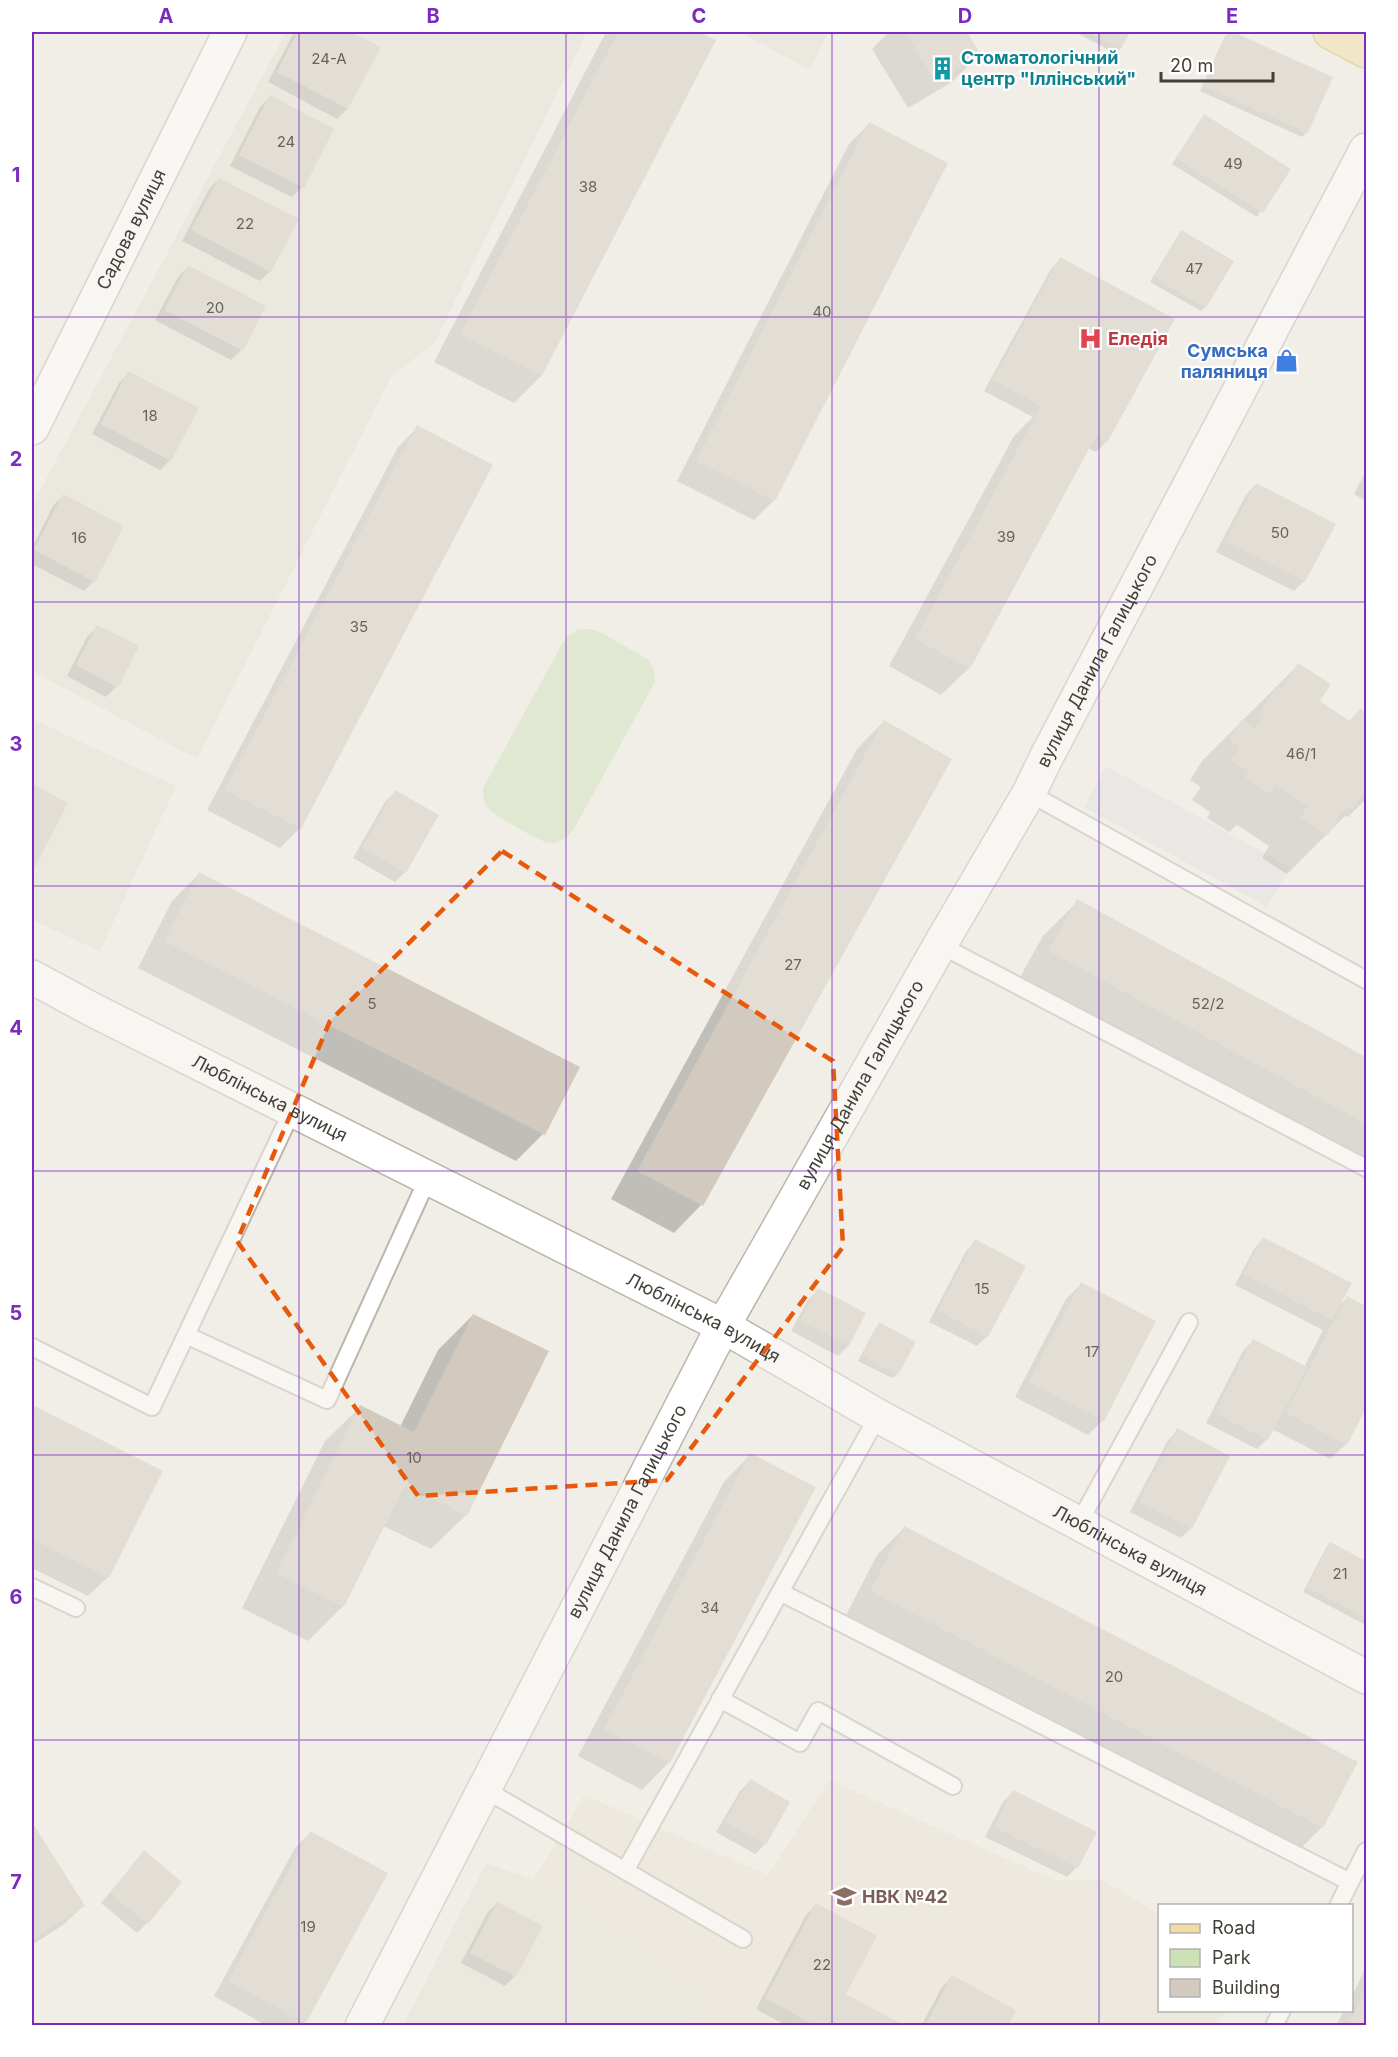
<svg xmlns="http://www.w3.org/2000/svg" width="1398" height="2057" font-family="Inter,sans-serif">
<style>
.residential{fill:#e5e0d6}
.education{fill:#e9e3d3}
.green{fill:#cce1b5}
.parking{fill:#e3e1df}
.shadow{fill:#0003}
.building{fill:#d2cabe}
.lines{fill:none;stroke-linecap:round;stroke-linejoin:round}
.service-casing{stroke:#bcb6ab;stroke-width:20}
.minor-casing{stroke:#bcb6ab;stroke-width:36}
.primary-casing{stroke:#d5b971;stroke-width:36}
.service{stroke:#fff;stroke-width:16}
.minor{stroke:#fff;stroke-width:33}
.primary{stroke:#f2dc9f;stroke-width:33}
.marked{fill:none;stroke:#e8590c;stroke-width:4.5;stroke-dasharray:12 8;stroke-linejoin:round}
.grid{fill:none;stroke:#7b2cbf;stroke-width:1.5;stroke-opacity:0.55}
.labels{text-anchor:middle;stroke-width:4.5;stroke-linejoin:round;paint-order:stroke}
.number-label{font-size:15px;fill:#686259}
.culture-label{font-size:18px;font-weight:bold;fill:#0d838f;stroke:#fff;text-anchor:start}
.street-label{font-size:18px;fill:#443f37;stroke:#fff}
.health-label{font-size:18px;font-weight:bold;fill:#be3a42;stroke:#fff;text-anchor:start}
.shop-label{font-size:18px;font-weight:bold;fill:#366cbe;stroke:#fff;text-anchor:end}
.education-label{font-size:18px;font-weight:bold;fill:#785e54;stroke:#fff;text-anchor:start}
.neatline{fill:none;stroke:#7b2cbf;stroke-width:2}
.grid-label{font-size:20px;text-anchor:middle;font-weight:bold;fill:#7b2cbf}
</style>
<rect width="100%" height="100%" fill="#f1eee7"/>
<path class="residential" d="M286,32H587L435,342L391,377L197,759L32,671V505Z
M739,32H828L810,70Z
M32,719L176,786L100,951L32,920Z
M486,1863L533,1880L706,2000L693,2025L403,2026Z"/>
<path class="education" d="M829,1780L1055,1880H1102L1159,1914L1160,2010L1225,2011L1217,2026L693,2025L706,2000L533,1880L584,1795L768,1875Z"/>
<path class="green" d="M579,629H590L600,632L649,660L654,670L655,682L575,827C569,836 561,844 548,843C539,841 497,817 490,810C484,804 483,797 483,788L562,644L569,635Z"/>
<path class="parking" d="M1106,766L1290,867L1267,907L1084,807Z"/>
<path class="shadow" d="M294,32H348L379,47L347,109L337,119L268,82Z
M606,32H696L714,41L541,376L514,403L434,362Z
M889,32H965L979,55L952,82L908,108L872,49Z
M1075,32H1128L1120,49L1115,53Z
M1229,32L1331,77L1307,132L1302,137L1200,91L1225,36Z
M270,97L332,130L302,187L292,197L230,166L260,107Z
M1204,116L1289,169L1257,217L1172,164Z
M869,124L774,500L754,520L677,481L849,144Z
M219,179L270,271L260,281L182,241L209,189Z
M1181,232L1205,307L1201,311L1150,282L1177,237Z
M1061,259L1106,442L1096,452L1088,448L969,668L941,695L889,666L1014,436L1033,417L984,391L1051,269Z
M188,267L241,350L231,360L155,320L178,277Z
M129,373L170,460L160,470L92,434L119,383Z
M418,427L300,828L280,848L207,810L398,447Z
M1366,471V501L1354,494Z
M1256,484L1304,581L1294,591L1216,552L1246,495Z
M63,496L94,581L84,591L32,564V548L53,506Z
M97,627L116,687L106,697L67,676L87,637Z
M1298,665L1318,702L1348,722L1360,710L1366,715V799L1348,817L1345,816L1287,874L1262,858L1269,846L1237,825L1229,832L1207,818L1210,812L1192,800L1201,787L1190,780L1202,761Z
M884,721L950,759L701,1205L674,1233L611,1199L857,749Z
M32,786L66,804L32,870Z
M395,792L405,872L395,882L353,858L385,802Z
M199,874L543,1134L516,1161L138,968L172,901Z
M1078,901L1366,1058V1177L1015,986L1043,936Z
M1264,1238L1338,1307L1347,1298L1366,1307V1404L1346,1444L1330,1459L1272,1429L1267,1439L1257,1449L1206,1423L1243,1351L1253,1341L1304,1367L1323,1330L1235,1285L1254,1249Z
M976,1241L987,1336L977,1346L929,1322L966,1251Z
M1081,1284L1103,1420L1088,1435L1015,1397L1066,1299Z
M818,1290L864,1314L848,1346L838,1356L791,1331L808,1300Z
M473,1315L466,1515L431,1549L383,1526L343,1606L308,1641L242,1608L325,1441L360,1407L400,1427L438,1350Z
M879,1324L897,1374L892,1378L858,1361L875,1329Z
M32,1407L161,1472L108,1577L88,1596L32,1568Z
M1178,1430L1191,1528L1181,1538L1130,1512L1168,1440Z
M751,1454L669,1762L642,1790L578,1756L724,1482Z
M904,1528L1322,1827L1295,1854L844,1619L877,1555Z
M1330,1543L1366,1562V1621L1364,1624L1303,1592L1326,1548Z
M750,1781L788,1803L765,1844L755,1854L716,1832L740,1791Z
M1013,1792L1077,1867L1067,1877L985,1837L1003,1802Z
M32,1825L83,1906L63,1925L32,1945Z
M310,1833L386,1874L304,2023L301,2026H267L214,1996L295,1848Z
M144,1852L147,1923L137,1933L101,1903Z
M497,1903L515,1976L505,1986L461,1963L487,1913Z
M816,1905L844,1995L902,2026H787L756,2009L806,1915Z
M1366,1967V2026H1336L1344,2010H1352V1996Z
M952,1977L1006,2026H921L942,1987Z"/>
<path class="building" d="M298,32H351L381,47L348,109L277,72Z
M618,32H699L716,40L542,376L460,334Z
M905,32H967L981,55L936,82Z
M1088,32H1130L1121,49Z
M1228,32H1233L1333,77L1308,133L1203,86Z
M270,95L334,129L304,188L239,155Z
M1204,114L1291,169L1263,213L1176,158Z
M869,122L948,163L775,501L696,461Z
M219,178L299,219L271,272L191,230Z
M1181,230L1234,261L1206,308L1154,277Z
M1060,257L1175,319L1107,443L1096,436L970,669L915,639L1041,406L993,380Z
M188,265L266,306L243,351L164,310Z
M128,371L199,408L171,461L101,424Z
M417,425L493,465L301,829L225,790Z
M1256,483L1336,524L1305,582L1225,541Z
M63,494L124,526L95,582L34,550Z
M97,625L139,646L118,688L76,665Z
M1298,663L1331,684L1320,701L1351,722L1360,708L1366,713V789L1353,809L1347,806L1328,835L1300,818L1308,806L1276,785L1270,794L1245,778L1249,772L1230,760L1239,747L1229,740L1242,719L1255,729L1264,716L1259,713L1278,685L1282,688Z
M884,720L952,759L703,1206L637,1171Z
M32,784L68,803L32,873Z
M395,790L439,815L406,873L362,848Z
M199,872L580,1067L545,1135L164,941Z
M1077,899L1366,1057V1124L1049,951Z
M1263,1237L1352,1283L1332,1320L1243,1274Z
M975,1239L1026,1266L988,1337L938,1311Z
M1081,1282L1156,1321L1104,1421L1029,1382Z
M818,1288L866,1313L849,1346L800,1321Z
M1347,1296L1366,1306V1408L1347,1445L1286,1413Z
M473,1314L549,1351L467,1516L405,1485L344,1607L276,1573L360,1405L414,1432Z
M879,1322L916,1342L898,1375L862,1356Z
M1253,1339L1307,1367L1268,1440L1215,1413Z
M32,1405L163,1471L109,1578L32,1539Z
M1177,1428L1230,1456L1192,1529L1139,1502Z
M750,1453L816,1487L670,1763L604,1729Z
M904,1526L1358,1762L1323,1828L870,1591Z
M1330,1542L1366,1561V1618L1307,1587Z
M750,1779L790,1802L766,1845L725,1822Z
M1013,1790L1097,1832L1078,1868L994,1827Z
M32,1822L85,1906L32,1940Z
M310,1831L388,1873L306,2023L228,1981Z
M144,1850L182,1882L148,1924L110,1893Z
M497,1902L543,1926L516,1977L470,1953Z
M816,1903L877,1936L846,1994L905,2026H816L765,1998Z
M952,1975L1016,2010L1008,2026H925Z
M1366,1990V2026H1348Z"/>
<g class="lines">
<defs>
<path id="service" d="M1029,793L1366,980
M940,945L1366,1168
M186,1335L327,1400L428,1178
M32,1347L152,1407L292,1111
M1079,1523L1189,1322
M32,1587L76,1608
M780,1592L1350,1882
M720,1699L800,1743L818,1711L953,1786
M484,1789L743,1939
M625,1871L878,1416
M1338,1906L1366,1851
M1274,2026L1282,2010"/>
<g id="minor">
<path id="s1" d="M32,428L230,32"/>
<path id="s2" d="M32,977L93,1010L723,1326L878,1416L1366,1677"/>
<path id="s3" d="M362,2026L723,1326L940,945L1029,793L1047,756L1366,150"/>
</g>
<path id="primary" d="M1330,32L1366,51"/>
</defs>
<use href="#service" class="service-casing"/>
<use href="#minor" class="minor-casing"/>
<use href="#primary" class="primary-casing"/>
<use href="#service" class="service"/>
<use href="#minor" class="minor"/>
<use href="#primary" class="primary"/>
</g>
<path d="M0 0H1398V2057H0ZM502,851L833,1061L843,1247L667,1480L418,1496L237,1241L330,1021Z" fill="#f1eee7" fill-opacity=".55" fill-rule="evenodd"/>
<path class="marked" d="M502,851L833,1061L843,1247L667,1480L418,1496L237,1241L330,1021Z"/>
<path class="grid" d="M299,32V2026M566,32V2026M832,32V2026M1099,32V2026M32,317H1366M32,602H1366M32,886H1366M32,1171H1366M32,1455H1366M32,1740H1366"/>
<defs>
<symbol id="building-bare" viewBox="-9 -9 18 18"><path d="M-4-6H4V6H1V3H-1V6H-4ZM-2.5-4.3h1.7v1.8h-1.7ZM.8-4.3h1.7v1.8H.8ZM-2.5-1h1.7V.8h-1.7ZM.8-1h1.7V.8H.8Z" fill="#0f9aa8" stroke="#fff" stroke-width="2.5" paint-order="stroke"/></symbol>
<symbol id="hospital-bare" viewBox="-9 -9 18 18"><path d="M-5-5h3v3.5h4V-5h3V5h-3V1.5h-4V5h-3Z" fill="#e0444e" stroke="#fff" stroke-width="2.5" paint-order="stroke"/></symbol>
<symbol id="shop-bare" viewBox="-9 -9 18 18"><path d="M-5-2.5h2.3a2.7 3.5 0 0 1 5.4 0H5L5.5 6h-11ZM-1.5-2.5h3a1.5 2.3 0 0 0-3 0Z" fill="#3f7fe0" stroke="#fff" stroke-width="2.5" paint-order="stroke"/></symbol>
<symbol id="school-bare" viewBox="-9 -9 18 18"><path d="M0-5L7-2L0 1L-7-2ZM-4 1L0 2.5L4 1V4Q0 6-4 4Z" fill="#8d6e63" stroke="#fff" stroke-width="2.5" paint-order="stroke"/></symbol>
</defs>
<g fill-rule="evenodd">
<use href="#building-bare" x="926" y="52" width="33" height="33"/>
<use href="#hospital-bare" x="1074" y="322" width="33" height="33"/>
<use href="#shop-bare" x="1270" y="344" width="33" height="33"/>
<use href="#school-bare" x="828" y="1880" width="33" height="33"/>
</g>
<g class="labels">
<g class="number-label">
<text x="329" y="64">24-А</text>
<text x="286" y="147">24</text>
<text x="1233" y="169">49</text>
<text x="588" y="192">38</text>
<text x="245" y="229">22</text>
<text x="1194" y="274">47</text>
<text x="215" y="313">20</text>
<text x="822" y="317">40</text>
<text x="150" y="421">18</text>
<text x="1280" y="538">50</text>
<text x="1006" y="542">39</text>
<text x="79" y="543">16</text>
<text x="359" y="632">35</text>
<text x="1301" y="759">46/1</text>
<text x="793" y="970">27</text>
<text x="372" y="1009">5</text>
<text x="1208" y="1009">52/2</text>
<text x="982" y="1294">15</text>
<text x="1092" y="1357">17</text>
<text x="414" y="1463">10</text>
<text x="1340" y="1579">21</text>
<text x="710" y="1613">34</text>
<text x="1114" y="1682">20</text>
<text x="308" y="1932">19</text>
<text x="822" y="1970">22</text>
</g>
<g class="culture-label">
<text x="961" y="64">Стоматологічний<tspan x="961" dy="21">центр "Іллінський"</tspan></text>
</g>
<g class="street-label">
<text dy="6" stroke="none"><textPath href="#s1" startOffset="222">Садова вулиця</textPath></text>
<text dy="6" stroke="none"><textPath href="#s3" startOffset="1551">вулиця Данила Галицького</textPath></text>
<text dy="6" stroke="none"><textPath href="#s3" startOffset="1065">вулиця Данила Галицького</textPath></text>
<text dy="6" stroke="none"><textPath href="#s2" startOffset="267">Люблінська вулиця</textPath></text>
<text dy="6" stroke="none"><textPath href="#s2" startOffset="753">Люблінська вулиця</textPath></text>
<text dy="6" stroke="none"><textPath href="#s3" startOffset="579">вулиця Данила Галицького</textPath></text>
<text dy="6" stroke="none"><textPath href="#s2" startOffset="1239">Люблінська вулиця</textPath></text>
</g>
<g class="health-label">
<text x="1108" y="345">Еледія</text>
</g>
<g class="shop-label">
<text x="1268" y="357">Сумська<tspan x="1268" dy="21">паляниця</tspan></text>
</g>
<g class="education-label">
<text x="862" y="1903">НВК №42</text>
</g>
</g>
<rect width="1398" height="2057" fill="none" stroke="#ffffff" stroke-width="66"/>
<rect x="1158" y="1904" width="195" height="108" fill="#ffffff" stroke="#b4b2af" stroke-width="1.5"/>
<rect x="1170" y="1924" width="30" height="9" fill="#f2dc9f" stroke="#b4b2af" stroke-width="1.5"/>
<text x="1212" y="1934" font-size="18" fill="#443f37">Road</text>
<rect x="1170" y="1949" width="30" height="18" fill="#cce1b5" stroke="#b4b2af" stroke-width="1.5"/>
<text x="1212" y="1964" font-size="18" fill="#443f37">Park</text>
<rect x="1170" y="1979" width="30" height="18" fill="#d2cabe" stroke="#b4b2af" stroke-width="1.5"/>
<text x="1212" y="1994" font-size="18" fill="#443f37">Building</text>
<path d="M1161 72v9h112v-9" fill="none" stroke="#443f37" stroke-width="3"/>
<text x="1170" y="72" font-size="18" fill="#443f37" stroke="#ffffff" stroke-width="4.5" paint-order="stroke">20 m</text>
<rect x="33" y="33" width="1332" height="1991" class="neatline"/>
<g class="grid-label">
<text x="166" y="23">A</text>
<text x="433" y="23">B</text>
<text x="699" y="23">C</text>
<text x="965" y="23">D</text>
<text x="1232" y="23">E</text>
<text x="16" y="182">1</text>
<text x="16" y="466">2</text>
<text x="16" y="751">3</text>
<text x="16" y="1035">4</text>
<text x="16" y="1320">5</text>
<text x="16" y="1604">6</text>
<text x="16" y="1889">7</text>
</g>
</svg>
